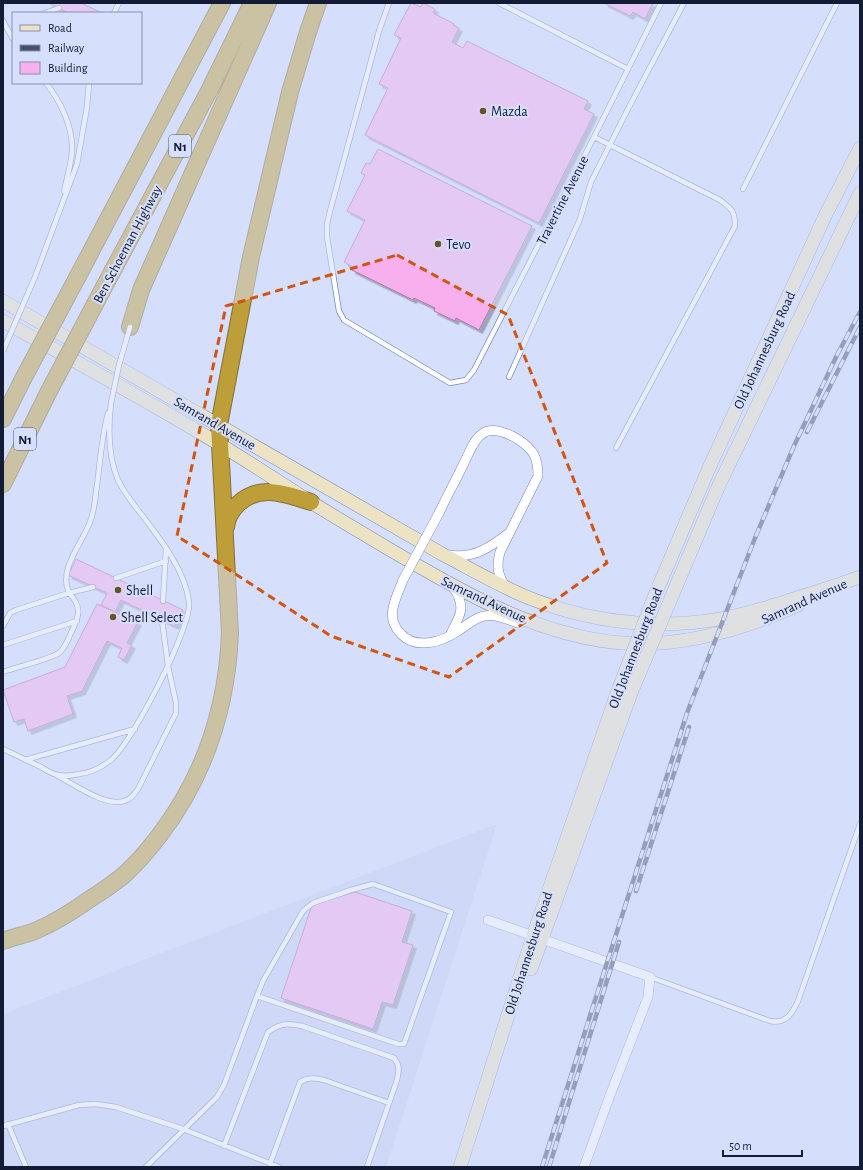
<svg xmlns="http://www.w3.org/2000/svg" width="863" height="1170" font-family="'Alegreya Sans',sans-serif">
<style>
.built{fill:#c7d1ef}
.building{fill:#f7afed;stroke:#af76a8;filter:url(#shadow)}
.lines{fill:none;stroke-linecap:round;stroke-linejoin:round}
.lane-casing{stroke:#7689c9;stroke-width:6}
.street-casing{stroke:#7689c9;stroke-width:10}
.secondary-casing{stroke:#7689c9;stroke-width:14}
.highway-casing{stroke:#827037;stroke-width:18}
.lane{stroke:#fff;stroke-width:4.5}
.street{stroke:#fff;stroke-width:9}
.secondary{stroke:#ece2c4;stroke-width:13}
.highway{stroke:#be9e39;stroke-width:16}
.rail-casing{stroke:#48506a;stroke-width:4.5}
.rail{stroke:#d6dffb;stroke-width:3;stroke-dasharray:9;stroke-linecap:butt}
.lane-bridge-casing{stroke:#7689c9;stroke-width:6;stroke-linecap:butt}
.street-bridge-casing{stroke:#7689c9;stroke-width:10;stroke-linecap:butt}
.secondary-bridge-casing{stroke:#7689c9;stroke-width:14;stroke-linecap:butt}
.highway-bridge-casing{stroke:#827037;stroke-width:18;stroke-linecap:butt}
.lane-bridge{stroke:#fff;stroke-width:4.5}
.street-bridge{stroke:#fff;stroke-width:9}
.secondary-bridge{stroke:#ece2c4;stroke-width:13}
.highway-bridge{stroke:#be9e39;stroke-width:16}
.marked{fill:none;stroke:#d35310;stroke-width:3;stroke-dasharray:8 5;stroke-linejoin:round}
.poi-dot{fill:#645421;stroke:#d6dffb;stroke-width:1.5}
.labels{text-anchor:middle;stroke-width:4;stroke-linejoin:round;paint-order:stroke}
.shield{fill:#d6dffb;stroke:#4e5670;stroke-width:1}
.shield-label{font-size:13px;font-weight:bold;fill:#141b34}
.poi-label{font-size:14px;fill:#141b34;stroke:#d6dffb;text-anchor:start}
.street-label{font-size:14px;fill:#141b34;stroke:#d6dffb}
</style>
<defs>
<filter id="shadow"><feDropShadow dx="3.5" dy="3.5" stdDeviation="0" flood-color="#0004"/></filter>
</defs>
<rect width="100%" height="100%" fill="#d6dffb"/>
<path class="built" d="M497,824L386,1167H3V1014Z"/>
<path class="building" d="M49,3H81L102,13H68Z
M411,3L421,7L423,3L435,9L433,13L454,24L453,25L459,28L452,42L463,48L467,41L588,101L584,109L594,114L539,223L365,135L388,88L379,84L401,38L394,35Z
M604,3H653L645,19L633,12L630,16Z
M378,149L532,226L479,330L456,318L455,321L434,311L435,308L414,298L413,300L352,270L353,267L344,262L365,220L347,211L365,175L361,173L366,163L370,164Z
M76,559L183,610L175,626L121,600L115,612L101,605L107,593L68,575Z
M97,604L138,622L127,643L132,645L124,660L118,657L122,648L107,641L82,691L67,696L73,714L28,731L24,719L14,722L3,690L65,667Z
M355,892L412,911L402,942L413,945L393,1005L382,1002L373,1029L281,998L312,905Z"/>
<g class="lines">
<defs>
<path id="lane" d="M389,3L379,31L330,211L327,224V237L339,311L344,320L450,383L466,380L474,370L594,137L661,3
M499,3L628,69
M45,13L59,8
M114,13L119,3
M3,21L13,39
M46,83C61,102 73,127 72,151C71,165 67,178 64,191
M594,137L720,200C732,209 735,211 735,226L616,448
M743,189L837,3
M35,277L77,164L87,107L89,83
M509,377L580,219L591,182L629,107L684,3
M116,578L166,561
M163,601L166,548
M3,626L10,613L16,610L69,593C58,569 82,544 90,522C94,512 95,503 96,492C100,466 101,439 108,413
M3,645L77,621
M3,672C16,667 48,660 59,653C65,648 67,642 70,635C78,619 84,608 69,593L93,587
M3,749C16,755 28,761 41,767C46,770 52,774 58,775C64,776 72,776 79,774C90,773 102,767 111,760C132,743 192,627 189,602C185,569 158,536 138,510C131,501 123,491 118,480C108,456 108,428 111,403
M25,760L135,729
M58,776C75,785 108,809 127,800C132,798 135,793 138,789L176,713V703L168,666L162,620
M650,977L770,1021C786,1024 792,1014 798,1001L860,824
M8,1124L26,1167
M3,1126L79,1105L96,1104L116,1107L183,1129L279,1167
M224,1146L268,1032C281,1023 287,1023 302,1026L394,1058C400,1065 399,1071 397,1080L367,1167
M270,1164L300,1082C308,1077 315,1078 324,1080L389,1103
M146,1167L217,1097L224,1085L257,996L398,1044H404L451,912L373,884L351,890L313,903L303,911L263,981L257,996"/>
<path id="street" d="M439,513C447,496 456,480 464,463C469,454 473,440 482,434C492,426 510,434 519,440C534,450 538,458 538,476L500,552C496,567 498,575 506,588
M448,555C474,559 489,548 509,533
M403,580C396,599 384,617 401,634C416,650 442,642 458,631C466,626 474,618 484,616C495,614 507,619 517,623
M450,635C460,616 467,607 453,587
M488,920L650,977L648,997L609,1098L584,1167"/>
<path id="secondary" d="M3,301L442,554C473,570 504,589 537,601C601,625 672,631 739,615C761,610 782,603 803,596C822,590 841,584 860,577
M3,321C75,361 148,401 219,444C249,462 279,482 309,501C335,517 362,533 389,549C460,591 537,636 622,643C682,648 744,629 798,605
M655,595L709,468L826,214L860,148
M669,603L719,485L860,193
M531,969L631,693
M460,1167L533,936L619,688"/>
<path id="highway" d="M78,276L222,3
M104,287L209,91L252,3
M130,327L141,290L268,3
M3,419L23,379
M3,484L48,393
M226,527C227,518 231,511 237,505C259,483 285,494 311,502
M3,941C13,937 25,935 35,931C54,923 73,911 90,899C102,891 114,884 125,874C137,863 149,849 159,836C205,776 227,708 230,633L219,425L251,257L290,92L308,32L318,3"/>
</defs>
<use href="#lane" class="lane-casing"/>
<use href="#street" class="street-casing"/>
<use href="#secondary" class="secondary-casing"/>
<use href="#highway" class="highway-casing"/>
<use href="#lane" class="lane"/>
<use href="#street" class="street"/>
<use href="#secondary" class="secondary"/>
<use href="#highway" class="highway"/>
<defs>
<path id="rail" d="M807,432L860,327
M636,891L689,727
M542,1167L596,997L687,713L755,538L794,446L837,355L860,312
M549,1167L619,942"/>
</defs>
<use href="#rail" class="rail-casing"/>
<use href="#rail" class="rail"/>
<defs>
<path id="lane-bridge" d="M3,351L35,277
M111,403L119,365L130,327"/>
<path id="street-bridge" d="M403,580L439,513"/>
<path id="secondary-bridge" d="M619,688L655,595
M631,693L669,603"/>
<path id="highway-bridge" d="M23,379L78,276
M48,393L104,287"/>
</defs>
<use href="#lane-bridge" class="lane-bridge-casing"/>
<use href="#street-bridge" class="street-bridge-casing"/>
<use href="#secondary-bridge" class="secondary-bridge-casing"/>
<use href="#highway-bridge" class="highway-bridge-casing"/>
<use href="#lane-bridge" class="lane-bridge"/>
<use href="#street-bridge" class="street-bridge"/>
<use href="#secondary-bridge" class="secondary-bridge"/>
<use href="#highway-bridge" class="highway-bridge"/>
</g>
<path d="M0 0H863V1170H0ZM397,255L508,315L607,563L449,677L331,636L177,536L226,306Z" fill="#d6dffb" fill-opacity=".55" fill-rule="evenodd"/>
<path class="marked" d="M397,255L508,315L607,563L449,677L331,636L177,536L226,306Z"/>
<g class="poi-dot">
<circle cx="483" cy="111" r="4"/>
<circle cx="438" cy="244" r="4"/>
<circle cx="118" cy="590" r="4"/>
<circle cx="113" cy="617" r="4"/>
</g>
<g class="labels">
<g class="shield">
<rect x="169" y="135" width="22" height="22" rx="3"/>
<rect x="14" y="428" width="22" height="22" rx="3"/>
</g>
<g class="shield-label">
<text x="180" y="151">N1</text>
<text x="25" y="444">N1</text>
</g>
<g class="poi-label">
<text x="491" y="116">Mazda</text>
<text x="446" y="249">Tevo</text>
<text x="126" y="595">Shell</text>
<text x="121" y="622">Shell Select</text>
</g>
<g class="street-label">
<text transform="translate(562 200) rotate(-63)" y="5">Travertine Avenue</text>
<text transform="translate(127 244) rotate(-62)" y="5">Ben Schoeman Highway</text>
<text transform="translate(764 350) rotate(-65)" y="5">Old Johannesburg Road</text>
<text transform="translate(215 423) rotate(30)" y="5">Samrand Avenue</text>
<text transform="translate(484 599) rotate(25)" y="5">Samrand Avenue</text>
<text transform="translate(804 601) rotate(-24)" y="5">Samrand Avenue</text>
<text transform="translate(635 648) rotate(-69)" y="5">Old Johannesburg Road</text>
<text transform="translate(528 953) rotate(-72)" y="5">Old Johannesburg Road</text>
</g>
</g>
<rect width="863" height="1170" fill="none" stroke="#141b34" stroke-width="8"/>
<rect x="12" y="12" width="130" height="72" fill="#d6dffb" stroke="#8891ab"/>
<rect x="20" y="25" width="20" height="6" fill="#ece2c4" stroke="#8891ab"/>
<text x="48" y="32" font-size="12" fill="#141b34">Road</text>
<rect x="20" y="45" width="20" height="6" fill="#48506a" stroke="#8891ab"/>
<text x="48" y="52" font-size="12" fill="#141b34">Railway</text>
<rect x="20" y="62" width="20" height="12" fill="#f7afed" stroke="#8891ab"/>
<text x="48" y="72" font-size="12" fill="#141b34">Building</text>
<path d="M723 1150v6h79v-6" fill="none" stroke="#141b34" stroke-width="2"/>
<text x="729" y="1150" font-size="12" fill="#141b34" stroke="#d6dffb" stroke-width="3" paint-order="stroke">50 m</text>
</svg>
